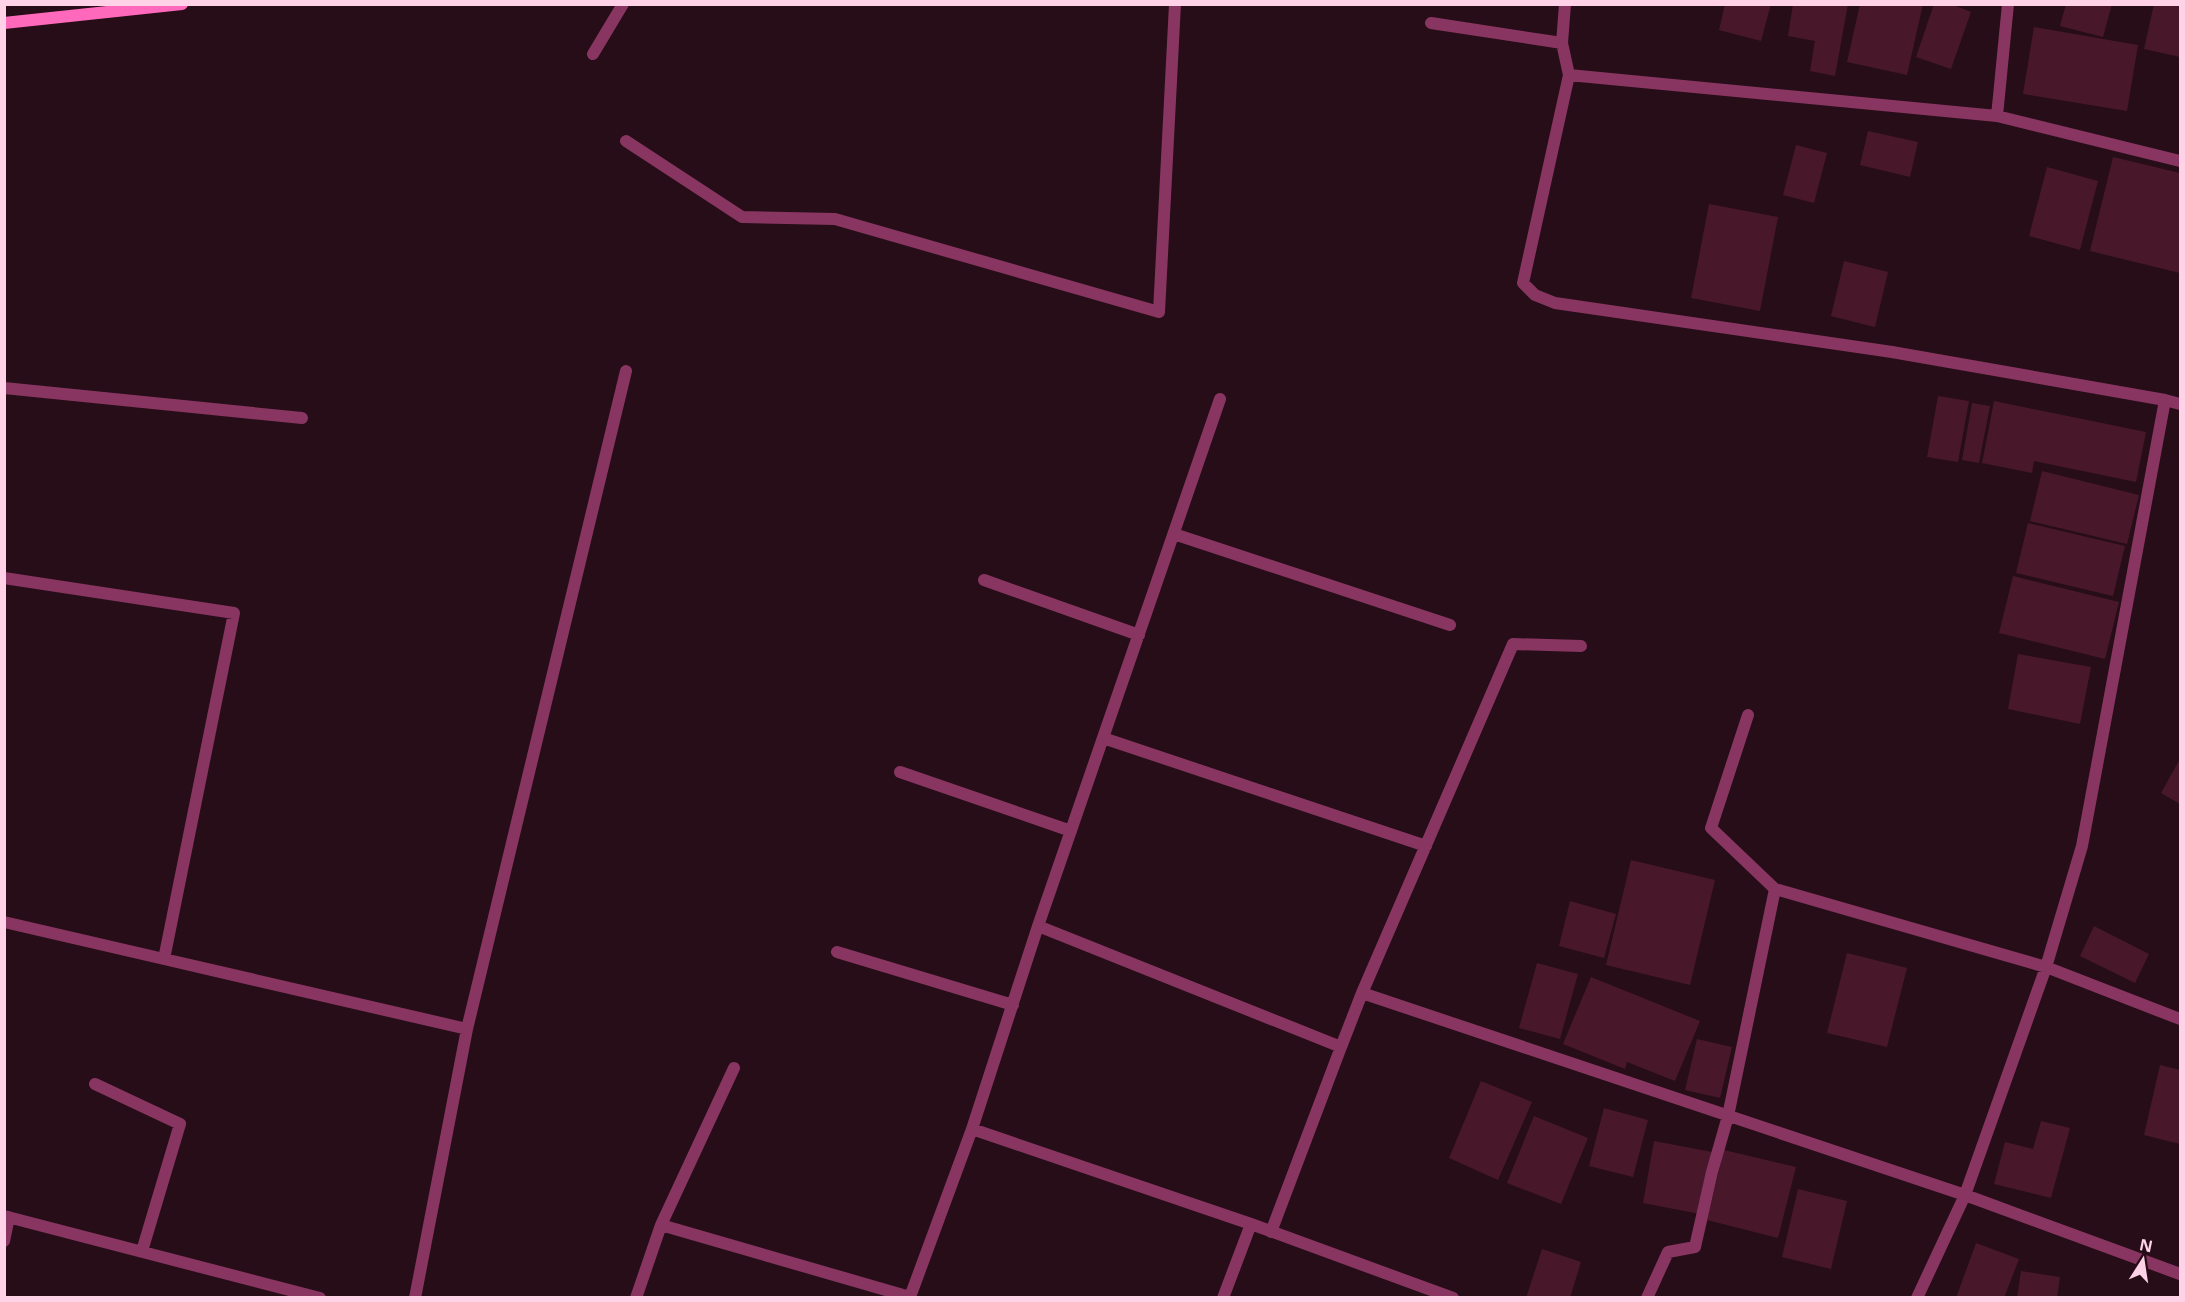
<svg xmlns="http://www.w3.org/2000/svg" width="2185" height="1302" font-family="'Noto Sans',sans-serif">
<style>
.building{fill:#48182a}
.lines{fill:none;stroke-linecap:round;stroke-linejoin:round}
.street{stroke:#883561;stroke-width:12}
.secondary{stroke:#ff69bb;stroke-width:12}
</style>
<rect width="100%" height="100%" fill="#260d17"/>
<path class="building" d="M1725,4H1771L1761,41L1719,30Z
M1793,4H1848L1835,76L1810,71L1815,41L1788,36Z
M1860,4H1923L1907,75L1847,62Z
M1934,4H1951L1971,12L1951,69L1916,57Z
M2066,4H2112L2103,37L2060,26Z
M2154,4H2180V57L2144,49Z
M2034,27L2138,45L2127,111L2023,94Z
M1868,131L1918,142L1910,177L1860,165Z
M1796,145L1827,153L1814,203L1783,195Z
M2113,157L2180,173V273L2090,251Z
M2047,167L2098,181L2080,250L2029,236Z
M1709,204L1778,217L1760,311L1691,298Z
M1844,261L1888,272L1875,327L1831,316Z
M1938,396L1969,401L1958,462L1927,457Z
M1994,401L2146,432L2136,482L2034,461L2032,473L1982,463Z
M1972,403L1990,406L1979,463L1962,460Z
M2042,471L2139,495L2127,544L2030,521Z
M2028,523L2125,546L2113,596L2016,573Z
M2013,576L2119,602L2105,659L1999,633Z
M2018,654L2091,667L2080,724L2008,709Z
M2180,759V804L2161,793Z
M1631,860L1715,880L1690,985L1606,965Z
M1570,901L1616,914L1604,958L1559,946Z
M2094,926L2149,954L2135,983L2080,956Z
M1847,953L1907,968L1887,1047L1827,1033Z
M1537,963L1578,974L1560,1039L1519,1028Z
M1591,977L1700,1021L1675,1081L1627,1062L1625,1069L1563,1044Z
M1697,1039L1732,1047L1720,1098L1685,1090Z
M2160,1065L2180,1070V1144L2144,1135Z
M1481,1081L1532,1102L1498,1180L1449,1158Z
M1604,1108L1648,1120L1633,1177L1589,1166Z
M1534,1116L1588,1138L1561,1204L1507,1183Z
M2041,1121L2070,1128L2051,1198L1994,1184L2005,1142L2033,1149Z
M1654,1141L1712,1152L1700,1214L1643,1203Z
M1724,1150L1796,1167L1778,1238L1707,1220Z
M1798,1189L1847,1201L1831,1269L1782,1257Z
M1976,1243L2019,1259L2004,1298H1956Z
M1542,1249L1581,1262L1570,1298H1526Z
M2021,1271L2060,1277L2057,1298H2017Z"/>
<g class="lines">
<path class="street" d="M1565,4L1562,43L1569,75L1523,283L1535,295L1555,303L1892,352L2165,400
M1431,23L1562,43
M593,54L623,4
M1569,75L1997,116L2180,161
M1997,116L2008,4
M626,141L742,217L835,219L1159,312L1175,4
M4,388L302,418
M1174,534L1450,625
M4,578L234,613L164,959L467,1029L415,1298
M984,580L1139,635
M1748,715L1711,828L1775,889L2046,967L2180,1019
M1103,738L1426,846
M900,772L1071,831
M4,922L164,959
M1038,926L1341,1047L1271,1232
M837,952L1013,1005
M1362,993L1965,1195L2046,967L2082,846L2165,400L2180,404
M467,1029L626,371
M1341,1047L1362,993L1513,644L1581,646
M95,1084L180,1124L142,1251
M972,1129L1251,1224
M4,1216L320,1298
M661,1225L734,1068
M4,1241L9,1217
M636,1298L661,1225L910,1297L972,1129L1038,926L1220,399
M1223,1298L1251,1224L1453,1298
M1647,1298L1668,1252L1695,1247L1712,1172L1728,1116L1775,889
M1917,1298L1965,1195L2180,1274"/>
<path class="secondary" d="M4,23L182,4"/>
</g>
<rect width="2185" height="1302" fill="none" stroke="#ffd2e7" stroke-width="12"/>
<g transform="translate(2143 1260) rotate(12)" stroke="#260d17" stroke-width="4.5" paint-order="stroke">
<path d="M0-4.5L10 22L0 15L-10 22Z" fill="#ffd2e7"/>
<text y="-9" font-size="16" font-weight="bold" text-anchor="middle" fill="#ffd2e7">N</text>
</g>
</svg>
